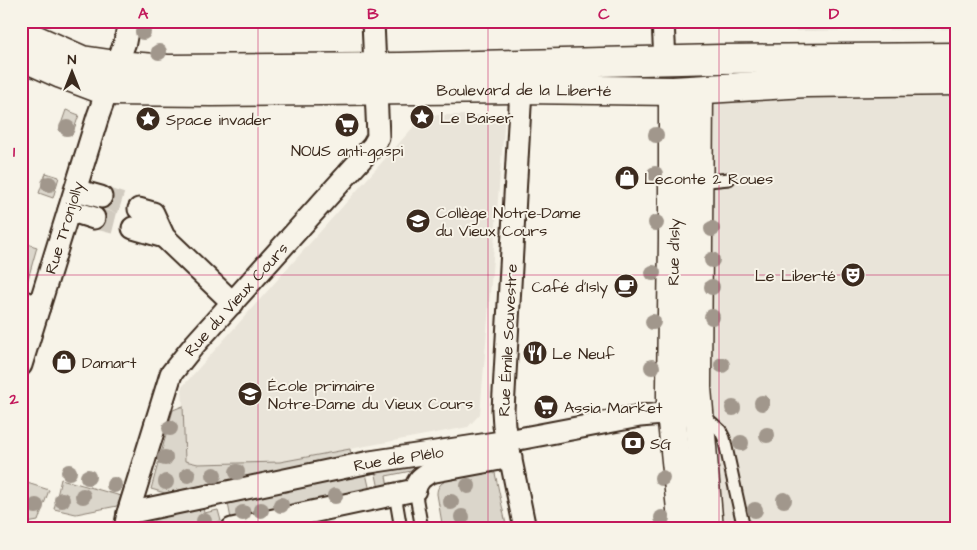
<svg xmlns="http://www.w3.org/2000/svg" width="977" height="550" font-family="'Architects Daughter',sans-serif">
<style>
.built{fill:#e9e4d9}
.green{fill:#dbd6cb;stroke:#8b8074}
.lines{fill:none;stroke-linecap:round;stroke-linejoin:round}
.street-tunnel{stroke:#d1cbc0;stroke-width:21;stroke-dasharray:21 11;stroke-linecap:butt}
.lane-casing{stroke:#3b2a1e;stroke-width:15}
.street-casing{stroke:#3b2a1e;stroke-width:25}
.primary-casing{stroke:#3b2a1e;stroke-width:31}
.lane{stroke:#f7f3e8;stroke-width:11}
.street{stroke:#f7f3e8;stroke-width:21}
.primary{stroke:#f7f3e8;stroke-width:28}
.tree{fill:#a1978c}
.grid{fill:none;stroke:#c2185b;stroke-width:1;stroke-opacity:0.55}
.labels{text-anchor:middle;stroke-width:4;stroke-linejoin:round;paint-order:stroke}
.street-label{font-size:16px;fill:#3b2a1e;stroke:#f7f3e8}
.poi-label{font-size:16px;fill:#3b2a1e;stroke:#f7f3e8;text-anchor:start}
.neatline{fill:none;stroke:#c2185b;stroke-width:2}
.grid-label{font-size:16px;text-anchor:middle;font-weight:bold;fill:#c2185b}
</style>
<rect width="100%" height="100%" fill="#f7f3e8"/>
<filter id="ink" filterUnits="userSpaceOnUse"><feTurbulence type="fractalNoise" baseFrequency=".02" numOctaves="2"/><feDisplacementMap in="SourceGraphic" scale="10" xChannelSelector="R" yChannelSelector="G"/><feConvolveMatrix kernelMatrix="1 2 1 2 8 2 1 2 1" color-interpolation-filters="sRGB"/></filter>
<g filter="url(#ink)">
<path class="built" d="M796,21H956V29L796,31Z
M956,75V529H671L662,81Z
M424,115H505L480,414L468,427L280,462L198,464L185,461L182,387Z"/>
<path class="green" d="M66,110L79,115L72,135L59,130Z
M46,173L59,177L53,198L39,193Z
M24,243L37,247L26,286L21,284V251Z
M183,406L185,461L198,464L280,462L350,449L351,455L165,493L151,489L173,410Z
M425,460L426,468L386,476L388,487L379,489L375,470Z
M365,469L370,491L231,519L227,498Z
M495,473L507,529H443L437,494C437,490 438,487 441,484C450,475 483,474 495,473Z
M61,479L121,496L117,506L76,514L54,509Z
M21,481L49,490L38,521L27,523L21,521Z
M202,504L204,513L218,510L221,521L189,529H134L136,518Z"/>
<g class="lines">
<path class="street-tunnel" d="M101,197L139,209
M94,218L133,228"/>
<defs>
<path id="lane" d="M698,182L729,179
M702,414L720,430L724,438L744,529
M415,490L422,529
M395,494L401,529"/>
<g id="street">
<path d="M663,21L665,61"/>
<path d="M521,89L503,410L504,426L525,529"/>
<path d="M76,190L101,197"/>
<path d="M139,209L153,213L164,237L233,303"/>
<path d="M69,210L94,218"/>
<path d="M133,228L164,237"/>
<path d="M21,301L39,307"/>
<path id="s1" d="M21,365L98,116L125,42L129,21"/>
<path id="s2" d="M128,513L370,462L508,441L640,416L698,411"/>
<path id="s3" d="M125,529L128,513L171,374L195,344L373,146L378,137L373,21"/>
<path d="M232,529L415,490C417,480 422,477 430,472L511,457"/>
</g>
<g id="primary">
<path d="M21,33L82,60L116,65L168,69L401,67L720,59L956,57"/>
<path id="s4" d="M21,56L61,74L106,91L212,92L521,89L673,91L806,83L956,81"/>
<path d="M699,90L697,388L709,529"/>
<path d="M673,91V239L671,388V412L683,529"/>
</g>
</defs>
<use href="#lane" class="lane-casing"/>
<use href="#street" class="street-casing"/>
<use href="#primary" class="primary-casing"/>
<use href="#lane" class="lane"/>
<use href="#street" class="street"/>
<use href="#primary" class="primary"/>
</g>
<g class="tree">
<circle cx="143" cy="32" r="8"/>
<circle cx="159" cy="52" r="8"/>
<circle cx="67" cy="128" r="8"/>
<circle cx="656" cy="135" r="8"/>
<circle cx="655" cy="174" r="8"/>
<circle cx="49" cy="184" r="8"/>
<circle cx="656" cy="223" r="8"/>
<circle cx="712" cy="229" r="8"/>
<circle cx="712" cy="260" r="8"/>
<circle cx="653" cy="273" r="8"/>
<circle cx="712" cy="287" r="8"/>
<circle cx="712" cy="317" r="8"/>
<circle cx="653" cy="322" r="8"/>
<circle cx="722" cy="365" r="8"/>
<circle cx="652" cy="367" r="8"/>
<circle cx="762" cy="403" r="8"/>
<circle cx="733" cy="408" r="8"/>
<circle cx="170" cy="428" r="8"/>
<circle cx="767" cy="435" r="8"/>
<circle cx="741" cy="443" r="8"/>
<circle cx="165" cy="458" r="8"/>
<circle cx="69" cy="472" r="8"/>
<circle cx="237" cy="472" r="8"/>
<circle cx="188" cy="475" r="8"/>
<circle cx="214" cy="475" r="8"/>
<circle cx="88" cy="477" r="8"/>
<circle cx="662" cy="478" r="8"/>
<circle cx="166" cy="482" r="8"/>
<circle cx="114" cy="485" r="8"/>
<circle cx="468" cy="486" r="8"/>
<circle cx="83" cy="496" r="8"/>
<circle cx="335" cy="496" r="8"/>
<circle cx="62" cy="500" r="8"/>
<circle cx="784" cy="500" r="8"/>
<circle cx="451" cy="502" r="8"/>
<circle cx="281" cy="505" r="8"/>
<circle cx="36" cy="506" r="8"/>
<circle cx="261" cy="510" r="8"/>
<circle cx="755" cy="510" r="8"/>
<circle cx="243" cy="513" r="8"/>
<circle cx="462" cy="517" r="8"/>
<circle cx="662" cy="518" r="8"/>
<circle cx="204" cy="521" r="8"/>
</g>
</g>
<path class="grid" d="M258,21V529M488,21V529M719,21V529M21,275H956"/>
<defs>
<symbol id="sight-disc" viewBox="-11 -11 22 22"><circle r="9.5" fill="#3b2a1e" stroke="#f7f3e8"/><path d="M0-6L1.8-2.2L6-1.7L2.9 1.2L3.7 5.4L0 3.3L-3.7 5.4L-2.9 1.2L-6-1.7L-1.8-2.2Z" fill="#fff"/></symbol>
<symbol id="supermarket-disc" viewBox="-11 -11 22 22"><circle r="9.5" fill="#3b2a1e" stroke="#f7f3e8"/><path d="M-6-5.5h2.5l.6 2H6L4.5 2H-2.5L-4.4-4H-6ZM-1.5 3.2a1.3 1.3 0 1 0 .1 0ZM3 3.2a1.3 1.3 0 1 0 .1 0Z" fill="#fff"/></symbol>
<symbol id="shop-disc" viewBox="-11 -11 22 22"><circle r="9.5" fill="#3b2a1e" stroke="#f7f3e8"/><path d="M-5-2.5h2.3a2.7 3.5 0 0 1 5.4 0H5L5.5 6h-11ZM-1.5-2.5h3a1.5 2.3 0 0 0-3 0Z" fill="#fff"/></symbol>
<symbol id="school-disc" viewBox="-11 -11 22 22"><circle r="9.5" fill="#3b2a1e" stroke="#f7f3e8"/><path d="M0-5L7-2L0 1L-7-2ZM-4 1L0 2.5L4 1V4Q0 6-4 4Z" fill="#fff"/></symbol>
<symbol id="theatre-disc" viewBox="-11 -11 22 22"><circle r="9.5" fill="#3b2a1e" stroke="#f7f3e8"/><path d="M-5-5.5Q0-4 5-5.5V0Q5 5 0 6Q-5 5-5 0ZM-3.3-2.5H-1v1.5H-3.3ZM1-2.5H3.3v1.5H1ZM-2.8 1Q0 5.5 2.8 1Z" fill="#fff"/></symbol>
<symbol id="cafe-disc" viewBox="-11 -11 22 22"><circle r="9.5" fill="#3b2a1e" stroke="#f7f3e8"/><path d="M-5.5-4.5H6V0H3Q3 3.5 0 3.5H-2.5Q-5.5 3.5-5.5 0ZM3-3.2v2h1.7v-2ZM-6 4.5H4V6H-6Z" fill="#fff"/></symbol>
<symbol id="restaurant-disc" viewBox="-11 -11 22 22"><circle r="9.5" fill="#3b2a1e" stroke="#f7f3e8"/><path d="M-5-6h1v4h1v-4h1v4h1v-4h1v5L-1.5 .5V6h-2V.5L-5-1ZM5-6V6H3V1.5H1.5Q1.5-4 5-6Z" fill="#fff"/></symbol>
<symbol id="bank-disc" viewBox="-11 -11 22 22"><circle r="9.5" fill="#3b2a1e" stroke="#f7f3e8"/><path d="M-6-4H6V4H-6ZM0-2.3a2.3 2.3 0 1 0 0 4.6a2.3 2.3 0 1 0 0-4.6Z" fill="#fff"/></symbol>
</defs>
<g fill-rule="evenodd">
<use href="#sight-disc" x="408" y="103" width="28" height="28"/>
<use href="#sight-disc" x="134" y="105" width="28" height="28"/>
<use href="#supermarket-disc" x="333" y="111" width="28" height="28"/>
<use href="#shop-disc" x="613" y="164" width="28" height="28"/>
<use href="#school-disc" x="404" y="207" width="28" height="28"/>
<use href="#theatre-disc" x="839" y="261" width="28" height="28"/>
<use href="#cafe-disc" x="612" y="272" width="28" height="28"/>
<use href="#restaurant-disc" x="521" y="339" width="28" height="28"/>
<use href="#shop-disc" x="50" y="348" width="28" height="28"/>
<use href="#school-disc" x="236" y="380" width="28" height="28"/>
<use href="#supermarket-disc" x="532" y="393" width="28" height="28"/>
<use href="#bank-disc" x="619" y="429" width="28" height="28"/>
</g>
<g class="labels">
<g class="street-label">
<text dy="6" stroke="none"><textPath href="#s4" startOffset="510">Boulevard de la Liberté</textPath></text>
<text dy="6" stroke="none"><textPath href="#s1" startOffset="144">Rue Tronjolly</textPath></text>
<text transform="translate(673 252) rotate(-89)" y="6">Rue d'Isly</text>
<text dy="6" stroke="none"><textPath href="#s3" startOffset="261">Rue du Vieux Cours</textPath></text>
<text transform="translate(507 340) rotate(-87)" y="6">Rue Émile Souvestre</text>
<text dy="6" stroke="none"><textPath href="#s2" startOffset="276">Rue de Plélo</textPath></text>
</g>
<g class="poi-label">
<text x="440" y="123">Le Baiser</text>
<text x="166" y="125">Space invader</text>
<text x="347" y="156" text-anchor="middle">NOUS anti-gaspi</text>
<text x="644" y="184">Leconte 2 Roues</text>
<text x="436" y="218">Collège Notre-Dame<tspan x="436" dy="18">du Vieux Cours</tspan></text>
<text x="836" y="281" text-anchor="end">Le Liberté</text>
<text x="608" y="292" text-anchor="end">Café d'Isly</text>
<text x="552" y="359">Le Neuf</text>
<text x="82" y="368">Damart</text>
<text x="268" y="391">École primaire<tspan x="268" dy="18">Notre-Dame du Vieux Cours</tspan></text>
<text x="564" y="413">Assia Market</text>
<text x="650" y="449">SG</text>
</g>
</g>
<rect width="977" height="550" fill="none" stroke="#f7f3e8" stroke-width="55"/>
<g transform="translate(72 72)" stroke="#f7f3e8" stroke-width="4" paint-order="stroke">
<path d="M0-4L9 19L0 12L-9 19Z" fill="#3b2a1e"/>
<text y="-8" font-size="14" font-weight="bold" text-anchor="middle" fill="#3b2a1e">N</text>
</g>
<rect x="28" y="28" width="922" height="494" class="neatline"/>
<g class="grid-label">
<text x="143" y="19">A</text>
<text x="373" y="19">B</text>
<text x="604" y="19">C</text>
<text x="834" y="19">D</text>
<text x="14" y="157">1</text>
<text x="14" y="404">2</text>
</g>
</svg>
